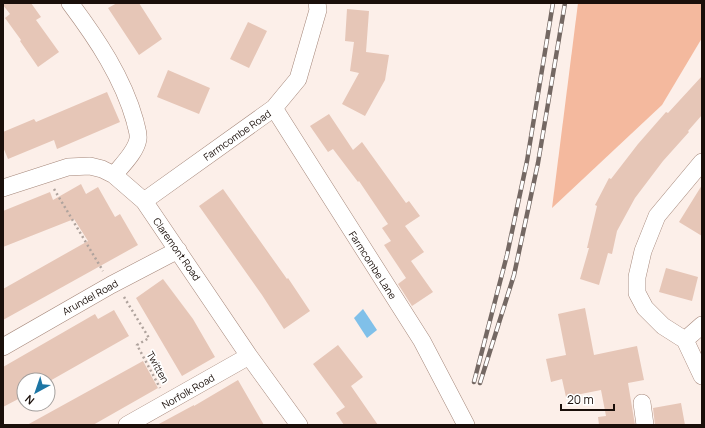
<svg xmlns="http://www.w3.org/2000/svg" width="705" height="428" font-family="Manrope,sans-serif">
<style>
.green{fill:#f4b99e}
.water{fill:#80c0e9}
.building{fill:#e6c6b7}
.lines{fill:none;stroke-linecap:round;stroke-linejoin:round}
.street-casing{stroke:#a5877a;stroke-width:18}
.path{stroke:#afa39d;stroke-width:2.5;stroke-dasharray:2 3;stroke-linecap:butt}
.street{stroke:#fff;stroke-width:17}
.rail-casing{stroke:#746863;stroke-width:4.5}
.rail{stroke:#fff;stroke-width:3;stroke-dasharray:9;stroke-linecap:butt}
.labels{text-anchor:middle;stroke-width:3.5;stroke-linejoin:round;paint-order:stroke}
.street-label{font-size:10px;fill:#1a0f0a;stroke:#fff}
</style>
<rect width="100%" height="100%" fill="#fcefe9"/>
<path class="green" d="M578,3H702V38L662,105L552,208Z"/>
<path class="water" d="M363,309L377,330L367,338L354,318Z"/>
<path class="building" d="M3,3H31L41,17L36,20L59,52L38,67L20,41L21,40L5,18L10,14L3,5Z
M117,3H139L162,39L139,55L108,8Z
M347,9L369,11L366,52L389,55L385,80L365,116L342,104L359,73L350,71L354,42L345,41Z
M248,22L267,31L249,68L230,59Z
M168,70L210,88L199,114L157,97Z
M702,76V115L688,131L689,132L663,161L635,198L617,231L612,254L608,253L599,285L580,279L589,248H587L597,206L595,205L609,178L611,179L638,144L666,112L668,113Z
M107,92L120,122L57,149L54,140L8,159L3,147V132L34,119L36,122Z
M329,114L353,150L362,142L406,203L409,201L420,216L405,226L424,252L411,261L433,292L412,306L398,284L406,278L384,245L391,241L382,228L388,224L359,181L358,182L333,149L328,152L310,126Z
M81,184L86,194L98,187L115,217L120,214L138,245L3,320V289L88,241L74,219L3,247V211L50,192L53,200Z
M702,185V236L679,222Z
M223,189L287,279L288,278L310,311L284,329L262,295L199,206Z
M666,268L698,277L692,301L659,292Z
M163,279L193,319L215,357L182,376L136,298Z
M585,308L594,355L637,346L644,380L628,383L635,425H599L598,417L606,416L601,390L566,397L562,379L551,382L546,359L566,355L558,314Z
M114,310L129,336L48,382V380H24V396L3,407V367L95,314L98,319Z
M338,345L363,377L351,386L378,425H344L336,413L345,407L313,364Z
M143,361L158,388L93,425H27Z
M238,380L264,425H157L194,405V406Z
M681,403L685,425H655L653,408Z"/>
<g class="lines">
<defs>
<path id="street" d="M70,3C97,39 123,78 135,121C136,127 139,133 138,139C136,152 122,165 114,175
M274,108L422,341L466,425
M3,188L68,167L90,166L102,169L114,175L144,201L249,356L299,425
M144,201L274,108L298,79L318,10L317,3
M702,325L685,340L702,376
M685,340L663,326L645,308L637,293V277L643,251L657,216L702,162
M3,347L111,285L178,250
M642,403L645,425
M127,425L249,356"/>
</defs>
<use href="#street" class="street-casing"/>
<path class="path" d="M54,189L103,271
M124,297L149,338L137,345L160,388"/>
<use href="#street" class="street"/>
<defs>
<path id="rail" d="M474,382L507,255L527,161L553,3
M480,383L514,275L538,163L565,3"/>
</defs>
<use href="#rail" class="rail-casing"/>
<use href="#rail" class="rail"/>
</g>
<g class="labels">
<g class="street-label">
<text transform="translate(237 135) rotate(-35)" y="4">Farmcombe Road</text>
<text transform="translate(177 249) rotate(55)" y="4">Claremont Road</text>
<text transform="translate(373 265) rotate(57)" y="4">Farmcombe Lane</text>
<text transform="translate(90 297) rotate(-29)" y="4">Arundel Road</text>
<text transform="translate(158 367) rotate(61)" y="4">Twitten</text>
<text transform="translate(188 391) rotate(-30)" y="4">Norfolk Road</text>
</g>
</g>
<rect width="705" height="428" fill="none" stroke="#1a0f0a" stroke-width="8"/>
<g transform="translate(36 392) rotate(220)"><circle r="19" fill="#ffffff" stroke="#a39f9d"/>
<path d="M0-3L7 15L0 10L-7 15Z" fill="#1c75a4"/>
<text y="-6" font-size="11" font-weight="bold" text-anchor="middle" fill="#1a0f0a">N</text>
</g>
<path d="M561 404v6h53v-6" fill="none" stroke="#1a0f0a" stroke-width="2"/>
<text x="567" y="404" font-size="12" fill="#1a0f0a" stroke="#ffffff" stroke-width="3" paint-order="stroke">20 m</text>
</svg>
